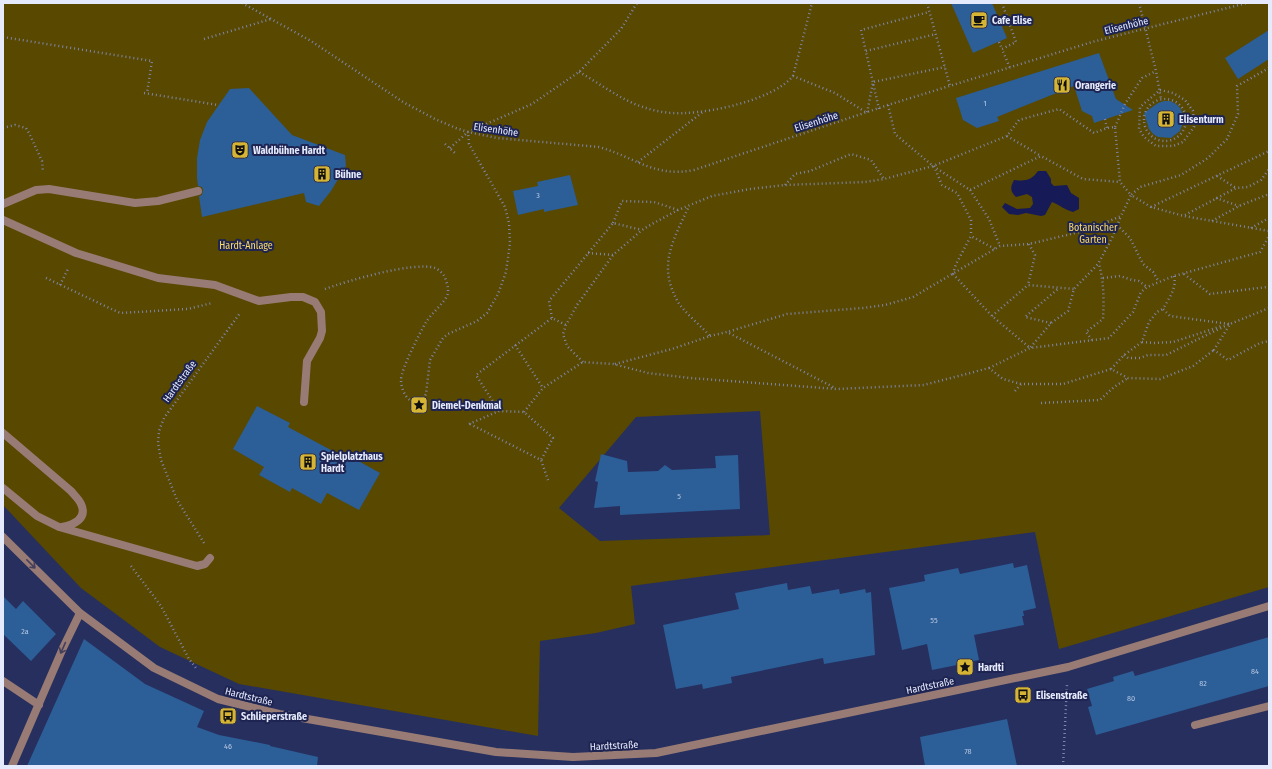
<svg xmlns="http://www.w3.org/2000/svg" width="1272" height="769" font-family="'Fira Sans Condensed',sans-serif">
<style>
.green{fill:#584800;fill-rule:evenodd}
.water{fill:#161a56}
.building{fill:#2c5e97}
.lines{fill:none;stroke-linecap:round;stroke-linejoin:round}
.path{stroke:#7f85a7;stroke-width:2.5;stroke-dasharray:1 3;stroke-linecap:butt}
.service{stroke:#987b74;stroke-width:8}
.minor{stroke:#987b74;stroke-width:8}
.oneway{stroke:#433e5c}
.labels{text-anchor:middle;stroke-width:4;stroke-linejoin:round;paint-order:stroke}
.number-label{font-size:8px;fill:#b7c7e3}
.poi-label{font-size:10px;font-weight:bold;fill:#e5eafc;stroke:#1e2452;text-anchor:start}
.street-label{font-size:10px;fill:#e5eafc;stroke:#1e2452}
.park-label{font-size:10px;fill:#fcdc6b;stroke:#1e2452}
</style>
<rect width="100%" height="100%" fill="#272f5e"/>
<path class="green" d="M3,3H1269V587L1059,649L1035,532L631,586L635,624L596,633L540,641L538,736L239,684L160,647L81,588L3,505ZM760,411L770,535L600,541L559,508L636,417Z"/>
<path class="water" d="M1038,171H1046L1051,179V183L1054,186L1067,185L1071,193L1079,198V209L1073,212C1065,210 1060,205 1052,202L1045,215L1041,216L1026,213L1018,215L1009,214L1002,207L1005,203L1017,209L1030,208L1033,204L1032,197L1027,194L1016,197C1010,191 1010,188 1014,180C1025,181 1031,181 1038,171Z"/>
<path class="building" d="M951,3H992L1007,38L973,53Z
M1269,30V59L1238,79L1225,58Z
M1099,53L1116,99L1133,110L1094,123L1092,116L1082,111L1074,86L997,117L999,121L977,128L963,120L956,98Z
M249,88L292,135L345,155L346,166L331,191L319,206L306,202L304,193L202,217L199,196L202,195L203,190L202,187L198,186L197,178V158L200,140L207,122L230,89Z
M1164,101H1170L1176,104L1180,108L1183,114L1184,120L1180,131L1171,138L1158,137L1153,134L1149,129L1144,113L1158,103Z
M570,175L578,205L544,212V209L518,215L513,191L538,186L537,182Z
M257,406L290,423L288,427L344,457L346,454L380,473L359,510L327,493L321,504L292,488L290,492L259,475L264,467L233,449Z
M601,454L627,461L628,472L658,471L665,465L672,470L716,468L715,456L738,455L740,509L620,515V506L594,508L598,482L595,481Z
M1013,563L1014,568L1027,565L1036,608L1023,611L1024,616H1022L1024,625L974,635L979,660L956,664L957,665L932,670L927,644L902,650L889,588L925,581L924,575L958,568L960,574Z
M787,583L788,590L810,586L812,594L839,589L840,594L865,589L866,593L871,592L875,655L824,664L823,658L731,677L732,683L703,689L702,684L676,689L663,625L739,609L735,593Z
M3,596L16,609L23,601L56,634L31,661L3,634Z
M1269,637V686L1096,735L1088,707L1092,706L1087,689L1114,681L1113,677L1133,671L1135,676Z
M84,639L145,684L204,711L197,727L219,735L270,745V746L318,757L317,766H27Z
M1007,719L1017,766H925L920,737Z"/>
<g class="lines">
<path class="path" d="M242,3L311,41L403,102L435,119L456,128L468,132L497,138L599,147C635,157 654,178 694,170L888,105L1092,42L1247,3
M927,3L950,86
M1002,3L1016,42L1002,49L1010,68
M1139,3L1156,71L1161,99
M3,37L152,61L147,93
M204,39L271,19
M999,42L1002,49
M866,51L936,34
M1269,68L1237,86L1238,114L1227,139L1208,158L1181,175L1140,187L1131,195L1151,207L1184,216L1269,231
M579,72C601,84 622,101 646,108C658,112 673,114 685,113C715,112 774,99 793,76L835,93L867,113L873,82L945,67
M793,76L812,3
M1160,90L1173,93L1185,100L1193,111L1194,127L1183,142L1173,146H1156L1144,137L1139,129L1140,107Z
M144,93L218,105
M1144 120a21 21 0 1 1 42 0a21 21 0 1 1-42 0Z
M888,105L895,134L933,166L970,190L1041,156L1083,179L1120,182
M879,109L861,30L929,12
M1105,119L1107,128
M1115,127L1125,104L1142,78L1156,71
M3,128L15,125L26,128L29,133L42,161L43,172
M1007,136L1041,156
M445,144L455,153
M450,148L468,132L532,104L579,72L621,29L637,3
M638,162L704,111
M934,166L942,185L957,193L971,220V236
M1217,176L1236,188
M785,185L795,174L810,171L851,154L871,160L884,179
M970,190L989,219L1000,246
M1216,198L1239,206
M1151,207L1269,151
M1185,215L1236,188L1248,187L1261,180L1269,169
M1212,221L1239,206L1269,194
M613,223L622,201L654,202L678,210
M1117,225L1130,238L1143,264L1153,272L1159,282
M1251,228L1269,218
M1029,244L1035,255L1028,285L1074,289
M588,253L613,255
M953,274L992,316L1030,348L1051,323L1068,311L1074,289L1098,264L1112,238L1121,216
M953,274L956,264L971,236L995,249
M1184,274L1210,294L1267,287L1269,286
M1174,276C1177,288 1169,298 1163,309L1170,316L1229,324
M46,278L120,313L188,309L212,303
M1103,278L1120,276L1132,280L1139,281L1147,287
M60,285L68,269
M325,289C347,281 414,261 435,268C440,270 445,275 446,281C448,286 449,291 447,296C442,305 432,313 426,322C420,333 401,369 401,380C401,395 415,413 426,394L430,360L443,338L448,334L477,321L487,313L498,294L506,272L510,243L509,223L505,207L469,144L468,132
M1269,308L1230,324L1214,350L1228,360L1260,343L1269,341
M992,316L1028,285
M552,318L549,301L613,223L642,230
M1051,323L1025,317L1059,288
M710,336L727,332L835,388
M1092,340L1086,332L1103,319C1104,300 1104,283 1099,264
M1142,342L1155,343L1173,342L1222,326
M515,345L543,388
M1124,355L1128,358H1140L1148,355H1166L1229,324
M583,362L567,346L563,334L566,325L577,305L613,255L642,230L652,224L678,210L712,196L750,189L785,185L865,182L884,179L933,166L1007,136L1019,120L1059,109L1094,133L1107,128L1115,127L1120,182L1131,195L1121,216L1088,230L1029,244L1000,246L913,297L885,305L863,308L787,314L727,332
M615,364L672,349L710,336C702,327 684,312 678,302C657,265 673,241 689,206
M989,368L1030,348L1109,338L1133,312L1141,292L1147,287L1174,276L1260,252L1269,236
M1111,369L1124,355L1142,342L1149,322L1157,312L1163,309
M1015,391L1021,384
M1041,403L1100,400L1114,387L1128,378
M499,411L476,375L552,318L566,325
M524,412L543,388L583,362L613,364L648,373L690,378L837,389L924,385L989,368L1003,379L1021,384H1063L1111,369L1128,378L1160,379L1193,366L1214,350
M469,424L499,411L524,412L553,438L541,460
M470,424L541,460L549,483
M204,543L177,500L161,460L158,443L159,431L164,418L240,313
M131,566L161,606L189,659L196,668
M1063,766L1067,685"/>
<path class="service" d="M3,204L36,190L49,189L135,203L158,201L198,191
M3,220L76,253L158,278L215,285L259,301L291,297H303L315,302L321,312L322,331L320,338L307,361L304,402
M3,433L71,491C74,495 79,499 81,504C88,519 73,525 62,527
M3,488L37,516L59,527L197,566L205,564L210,558
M1195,725L1269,706"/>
<path class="minor" d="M3,537L80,613L154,668L218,699L279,714L496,752L573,757L656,753L1068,667L1269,606
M3,681L39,705
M12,766L63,648L80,613"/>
</g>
<defs><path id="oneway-shaft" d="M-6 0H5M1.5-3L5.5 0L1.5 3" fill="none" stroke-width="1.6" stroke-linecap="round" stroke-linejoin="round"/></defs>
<g class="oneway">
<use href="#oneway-shaft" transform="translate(31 564) rotate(45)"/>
<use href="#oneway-shaft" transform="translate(63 648) rotate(114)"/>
</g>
<defs>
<symbol id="cafe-square" viewBox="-11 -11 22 22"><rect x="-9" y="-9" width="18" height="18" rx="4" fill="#d6b534" stroke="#1e2452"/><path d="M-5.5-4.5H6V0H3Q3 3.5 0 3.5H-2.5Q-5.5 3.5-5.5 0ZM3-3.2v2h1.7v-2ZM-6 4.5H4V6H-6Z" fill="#111"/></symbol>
<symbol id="restaurant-square" viewBox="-11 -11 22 22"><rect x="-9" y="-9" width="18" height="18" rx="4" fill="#d6b534" stroke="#1e2452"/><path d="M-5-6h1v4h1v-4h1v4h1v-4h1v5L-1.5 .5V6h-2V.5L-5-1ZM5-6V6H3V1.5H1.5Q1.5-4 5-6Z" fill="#111"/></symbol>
<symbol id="building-square" viewBox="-11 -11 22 22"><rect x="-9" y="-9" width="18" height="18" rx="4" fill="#d6b534" stroke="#1e2452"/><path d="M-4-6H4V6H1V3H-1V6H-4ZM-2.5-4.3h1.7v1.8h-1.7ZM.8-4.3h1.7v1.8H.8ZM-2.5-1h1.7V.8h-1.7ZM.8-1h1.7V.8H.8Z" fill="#111"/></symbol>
<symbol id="theatre-square" viewBox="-11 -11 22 22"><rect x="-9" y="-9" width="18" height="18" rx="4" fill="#d6b534" stroke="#1e2452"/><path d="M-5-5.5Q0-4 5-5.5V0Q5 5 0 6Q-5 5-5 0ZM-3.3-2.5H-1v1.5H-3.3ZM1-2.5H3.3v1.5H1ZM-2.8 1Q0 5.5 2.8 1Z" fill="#111"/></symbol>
<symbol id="sight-square" viewBox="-11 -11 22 22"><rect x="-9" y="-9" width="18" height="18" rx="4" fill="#d6b534" stroke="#1e2452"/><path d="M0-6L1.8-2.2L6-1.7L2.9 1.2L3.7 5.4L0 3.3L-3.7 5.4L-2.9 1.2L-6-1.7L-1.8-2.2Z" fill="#111"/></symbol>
<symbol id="bus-square" viewBox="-11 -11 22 22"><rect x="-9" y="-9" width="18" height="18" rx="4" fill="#d6b534" stroke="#1e2452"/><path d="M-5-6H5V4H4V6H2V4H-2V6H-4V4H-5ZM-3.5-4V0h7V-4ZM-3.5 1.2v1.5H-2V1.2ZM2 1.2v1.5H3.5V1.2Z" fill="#111"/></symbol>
</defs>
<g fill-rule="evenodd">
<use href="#cafe-square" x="969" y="10" width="20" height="20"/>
<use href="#restaurant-square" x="1052" y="75" width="20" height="20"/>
<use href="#building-square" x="1156" y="109" width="20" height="20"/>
<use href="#theatre-square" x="230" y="140" width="20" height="20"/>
<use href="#building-square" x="312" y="164" width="20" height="20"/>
<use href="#sight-square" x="409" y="395" width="20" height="20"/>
<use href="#building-square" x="298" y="452" width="20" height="20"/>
<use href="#sight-square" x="955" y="657" width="20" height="20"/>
<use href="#bus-square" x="1013" y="685" width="20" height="20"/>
<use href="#bus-square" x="218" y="706" width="20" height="20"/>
</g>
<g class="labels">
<g class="number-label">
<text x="985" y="106">1</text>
<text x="538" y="198">3</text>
<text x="679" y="499">5</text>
<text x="934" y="623">55</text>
<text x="25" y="634">2a</text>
<text x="1255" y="674">84</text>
<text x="1203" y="686">82</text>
<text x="1131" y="701">80</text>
<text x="228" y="749">46</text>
<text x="968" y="754">78</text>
</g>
<g class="poi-label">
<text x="992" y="24">Cafe Elise</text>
<text x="1075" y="89">Orangerie</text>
<text x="1179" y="123">Elisenturm</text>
<text x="253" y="154">Waldbühne Hardt</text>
<text x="335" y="178">Bühne</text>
<text x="432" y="409">Diemel-Denkmal</text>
<text x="321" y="460">Spielplatzhaus<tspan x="321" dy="12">Hardt</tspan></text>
<text x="978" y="671">Hardti</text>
<text x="1036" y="699">Elisenstraße</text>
<text x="241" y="720">Schlieperstraße</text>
</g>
<g class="street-label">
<text transform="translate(1126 25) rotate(-14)" y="4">Elisenhöhe</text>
<text transform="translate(816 121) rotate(-18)" y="4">Elisenhöhe</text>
<text transform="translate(496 129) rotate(8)" y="4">Elisenhöhe</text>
<text transform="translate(179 381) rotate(-54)" y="4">Hardtstraße</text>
<text transform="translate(930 685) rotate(-12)" y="4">Hardtstraße</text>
<text transform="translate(249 696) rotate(14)" y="4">Hardtstraße</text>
<text transform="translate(614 745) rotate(-3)" y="4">Hardtstraße</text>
</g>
<g class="park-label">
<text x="1093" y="231">Botanischer<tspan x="1093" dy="12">Garten</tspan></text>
<text x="246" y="249">Hardt-Anlage</text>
</g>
</g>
<rect width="1272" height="769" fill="none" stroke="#e5eafc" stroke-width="8"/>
</svg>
